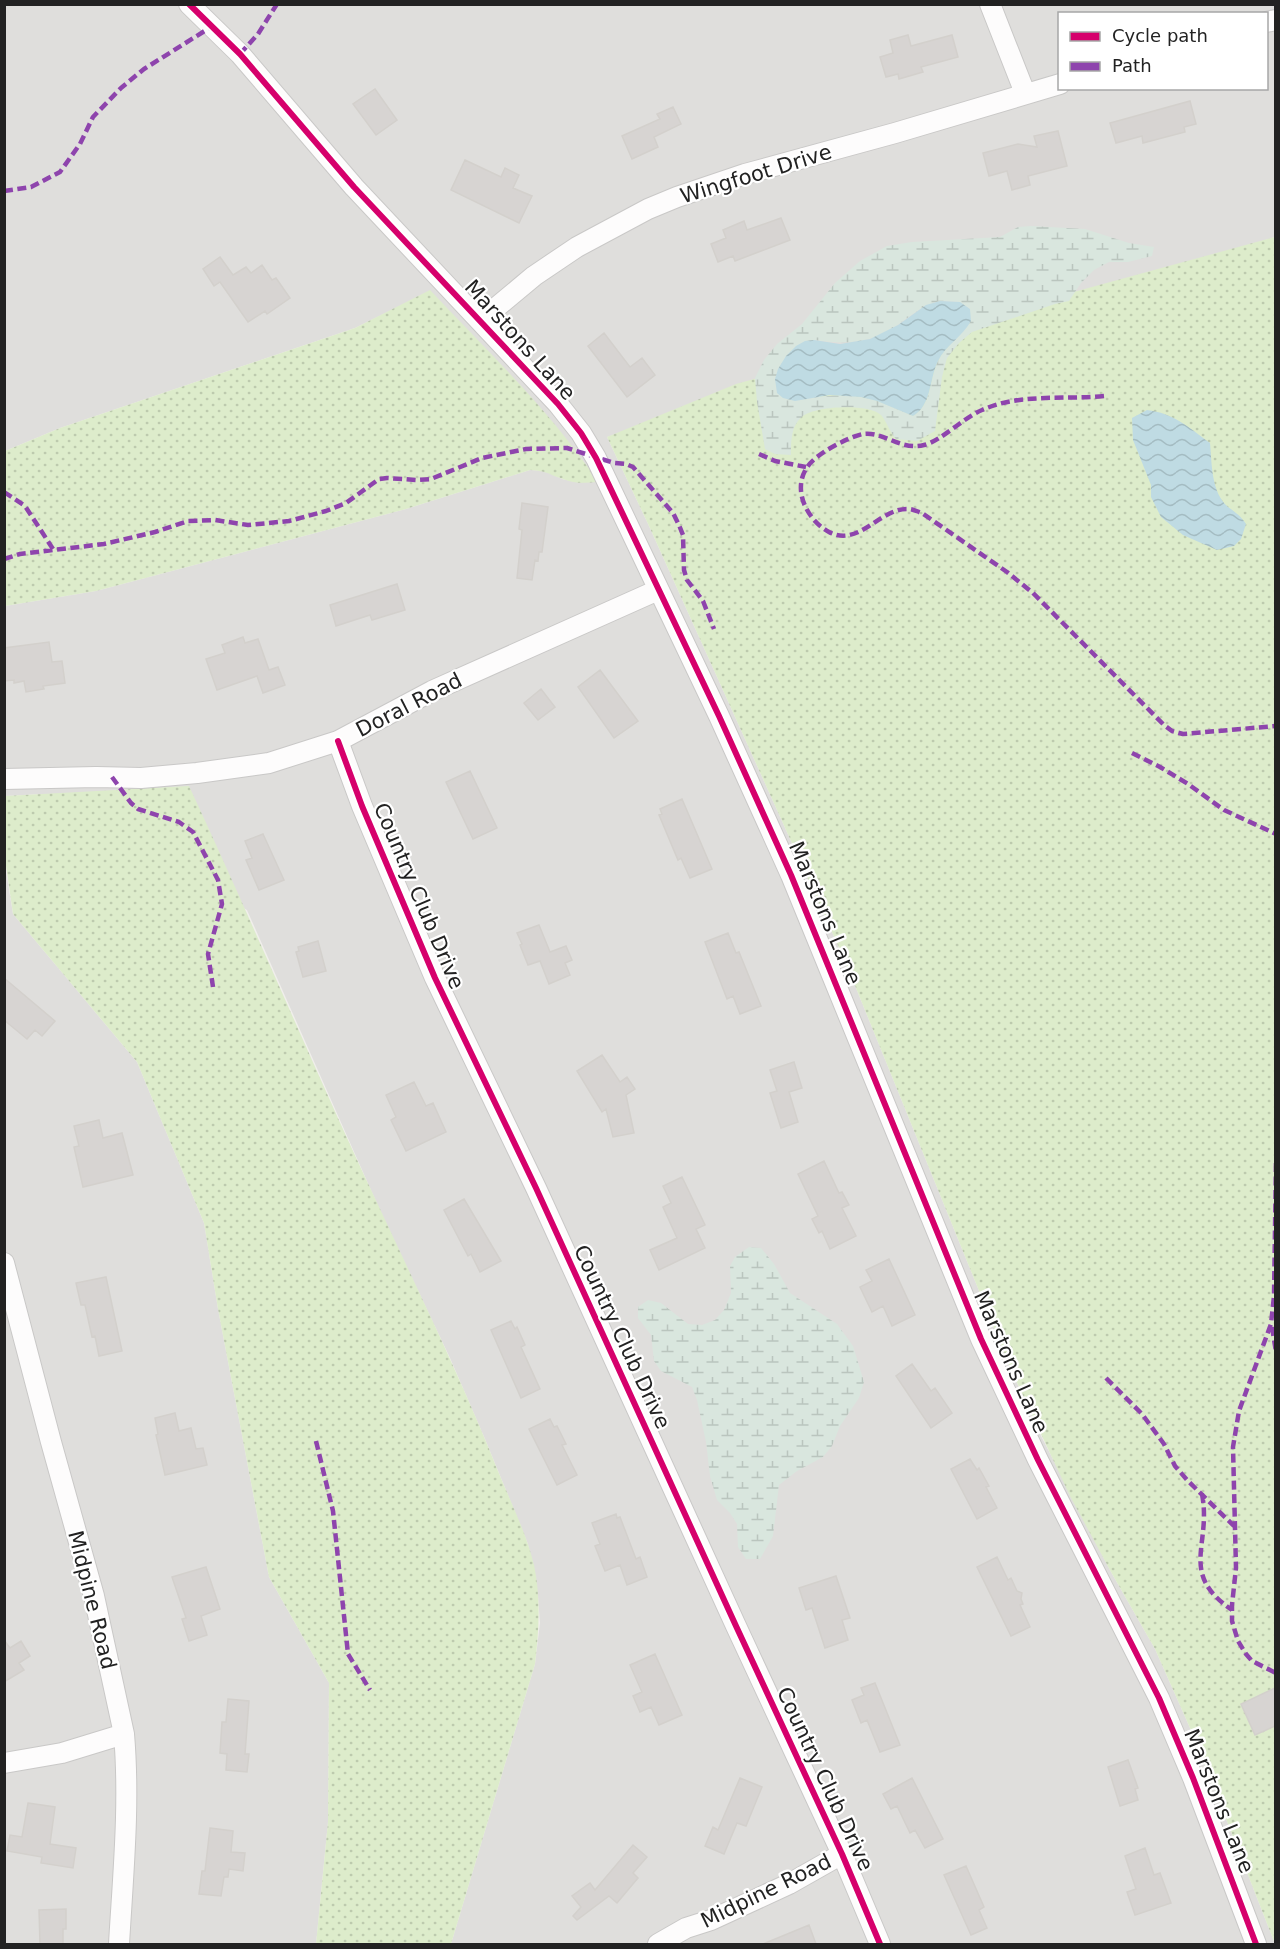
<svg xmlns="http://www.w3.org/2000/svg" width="1280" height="1949" font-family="'DejaVu Sans',sans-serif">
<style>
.residential{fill:#dfdedc;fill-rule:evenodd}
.grass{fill:url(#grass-dots)}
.wetland{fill:url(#wetland-marsh);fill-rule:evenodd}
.water{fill:url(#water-waves)}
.building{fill:#d7d4d2;stroke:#d3d0cc;stroke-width:1.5}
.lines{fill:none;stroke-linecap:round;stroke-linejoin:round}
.minor-casing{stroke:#c9c8c7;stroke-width:22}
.minor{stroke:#fdfcfc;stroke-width:20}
.quiet{stroke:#8e44ad;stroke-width:4.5;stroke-dasharray:9 4.5;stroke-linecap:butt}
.cycleway-casing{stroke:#fff;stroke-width:10}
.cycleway{stroke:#d6006c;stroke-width:6}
.labels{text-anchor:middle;stroke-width:4.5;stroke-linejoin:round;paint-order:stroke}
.street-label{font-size:21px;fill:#222;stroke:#fff}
</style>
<defs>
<pattern id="grass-dots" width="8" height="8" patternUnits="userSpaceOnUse" patternTransform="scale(1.5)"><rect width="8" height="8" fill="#ddeccb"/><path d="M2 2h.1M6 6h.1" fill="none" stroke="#bdcaae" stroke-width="1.8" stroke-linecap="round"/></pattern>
<pattern id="wetland-marsh" width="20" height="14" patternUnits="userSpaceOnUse" patternTransform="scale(1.5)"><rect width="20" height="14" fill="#d9e6de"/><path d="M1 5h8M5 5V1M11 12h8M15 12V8" fill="none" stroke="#bac5be"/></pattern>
<pattern id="water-waves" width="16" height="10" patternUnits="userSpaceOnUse" patternTransform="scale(1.5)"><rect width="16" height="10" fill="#bfdbe3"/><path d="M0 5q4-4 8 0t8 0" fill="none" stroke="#a4bcc2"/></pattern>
</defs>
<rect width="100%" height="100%" fill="#f0eeeb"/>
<path class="residential" d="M5,5H1275V237L607,437L649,526L845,961L1012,1372L1040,1434L1111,1572L1155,1649L1194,1737L1275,1944H451L535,1664L540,1623L538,1596L528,1544L485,1439L450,1358L382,1215L247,910L42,794L5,796V606L96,591L406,509L530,470L546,471L562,479L581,483L542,410L430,291L355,328L60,428L5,451ZM1060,14H1266V88H1060Z
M4,859L13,914L137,1062L204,1223L218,1309L269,1577L329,1683L328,1822L316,1944H5Z"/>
<path class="grass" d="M1275,237V1944L1194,1737L1155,1649L1111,1572L1070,1496L1012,1372L845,961L649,526L607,437L736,384Z
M430,290C488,352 551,411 598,482C586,483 574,484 563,479C548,474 547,471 530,470L406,509L96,591L5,606V451L60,428L355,328Z
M189,786C257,932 319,1081 388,1226C426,1307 465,1388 498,1471C510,1501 526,1532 534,1565C541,1598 539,1631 535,1664L451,1944H316L328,1822L329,1683L269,1577L218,1309L204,1223L137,1062L13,914L5,859V796Z"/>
<path class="wetland" d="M1031,226L1085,229L1129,243L1154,247L1152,256L1128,262H1109L1094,270L1081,283L1069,301L1055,304L972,332L959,343L947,358L942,377L935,431L917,441L896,439C889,431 886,420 881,415C869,403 815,406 803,416C791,425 791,441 791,455L775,454L765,449L757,402L755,378L764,360L777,344L802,324L835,283L860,261L887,246L912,242L1000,237L1018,227ZM940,301L959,302L970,309C965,318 961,330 955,339C949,346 942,353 938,361C929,380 932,405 913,416C901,411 889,405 877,401C858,394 836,395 816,397L814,340C846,345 872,344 899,324C913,314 923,305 940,301Z
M749,1247L761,1248L774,1264L790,1293L837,1324L853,1346L864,1382L859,1398L840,1426L832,1446L823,1457L797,1471L779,1485L773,1536L760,1559H746L738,1547L737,1524L730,1513L717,1500L710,1476L706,1442L697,1400L692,1387L661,1371L654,1361L651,1335L638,1318V1307L648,1300L661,1303L688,1324L702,1325L715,1320L724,1310L731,1293L730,1266L735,1257Z"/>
<path class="water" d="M940,301L960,302L970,309L971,321C963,336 946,345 938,361C929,379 932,405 913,416L877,401L861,397L830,395L795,401L783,398L777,393L775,379L778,369L786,356L796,346L805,341L814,340L840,344L870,339L898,325L926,305Z
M1147,410C1173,413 1190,428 1210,443C1212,464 1211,492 1228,507C1236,513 1240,515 1246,524L1241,539L1234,546L1217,550L1183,535L1161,517L1151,497V485L1133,440L1132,418Z"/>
<path class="building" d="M908,35L911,46L952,35L958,57L921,67L923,72L899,79L898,74L886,77L880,57L893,53L890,40Z
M375,89L397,120L376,135L353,104Z
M1190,101L1196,124L1184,127L1185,132L1143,143L1142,136L1116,143L1110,123Z
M673,107L681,124L654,137L658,147L632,159L622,136L660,119L657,114Z
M1058,131L1067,166L1028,176L1030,185L1012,190L1007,171L989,176L983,153L1018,144L1037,147L1034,136Z
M465,160L501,177L505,168L519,175L513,188L532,196L519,223L451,190Z
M781,218L790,240L735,261L733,256L718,262L711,244L726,238L723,230L744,221L747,230Z
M220,257L233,275L246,267L251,273L262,265L272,280L276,278L290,298L267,314L265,311L248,322L220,282L214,286L203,269Z
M604,333L630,367L642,358L655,375L627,397L588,346Z
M522,503L548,507L542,552H539L538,561L535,560L532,580L517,578L522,530L519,529Z
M397,584L405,610L372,620L370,615L336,626L330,605Z
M243,637L245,643L258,639L269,670L278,667L285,685L263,693L257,676L217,690L206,659L225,653L222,645Z
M49,642L52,662L62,661L65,683L43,686L44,689L26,692L24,681L14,683V680L4,681V648Z
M600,670L638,721L614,738L578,687Z
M541,689L555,707L538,720L524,703Z
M470,771L497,828L473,839L446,782Z
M682,799L712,869L690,878L681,858L678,860L659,815L662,814L660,809Z
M263,834L284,880L259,890L246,860L252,858L245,841Z
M539,925L550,952L566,946L572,960L565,963L570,975L549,984L540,961L528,965L520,945L522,944L517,933Z
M728,933L736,953L739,952L761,1006L740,1014L733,996L727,999L705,942Z
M318,941L326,971L303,977L296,952L299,951L298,947Z
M4,978L55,1021L42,1036L35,1030L27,1039L4,1020Z
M602,1055L620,1082L627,1077L635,1089L626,1095L634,1133L613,1137L606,1109L602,1112L577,1071Z
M794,1062L802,1088L789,1092L798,1122L781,1128L770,1093L777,1091L770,1070Z
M414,1082L426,1106L433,1103L446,1132L406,1151L391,1120L396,1117L386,1095Z
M99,1120L103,1138L122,1133L133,1175L83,1187L74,1147L79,1146L74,1126Z
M824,1161L839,1193L842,1192L849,1205L842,1208L856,1236L830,1249L822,1231L819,1233L812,1219L818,1216L798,1174Z
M682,1177L705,1225L696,1229L705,1248L659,1270L650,1250L677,1238L663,1207L671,1203L663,1186Z
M464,1199L501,1261L480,1272L471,1254L468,1256L444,1210Z
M889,1259L915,1315L892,1326L883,1306L872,1312L860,1287L872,1281L866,1270Z
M106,1277L122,1351L99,1356L95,1336L92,1337L85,1305H81L76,1283Z
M511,1321L515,1329L517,1327L525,1345L521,1347L540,1389L521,1398L491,1330Z
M912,1364L931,1391L935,1388L952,1413L931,1428L896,1376Z
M175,1413L179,1431L191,1428L196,1449L203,1448L207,1465L165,1475L156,1435L158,1434L155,1418Z
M550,1419L554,1427L557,1426L566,1444L562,1445L577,1475L557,1485L529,1429Z
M970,1459L977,1470L979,1468L989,1486L986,1487L997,1508L977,1519L951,1469Z
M616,1514L617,1518L620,1517L636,1559L640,1557L647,1577L627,1585L620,1565L605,1571L595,1546L600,1544L592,1523Z
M997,1557L1008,1580L1011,1578L1017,1591L1022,1593L1021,1599L1023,1604L1020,1605L1030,1627L1011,1636L977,1567Z
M206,1567L220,1609L201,1616L207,1635L189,1641L182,1619L186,1618L172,1577Z
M836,1576L850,1618L842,1620L848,1640L825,1648L812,1608L806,1610L799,1588Z
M4,1640L10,1648L21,1641L30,1656L19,1663L24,1670L4,1682Z
M655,1654L682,1715L659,1725L651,1707L640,1712L633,1696L642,1692L630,1665Z
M875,1683L900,1745L880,1752L867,1720L861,1723L852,1700L864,1695L861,1688Z
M1275,1688V1726L1255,1735L1241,1704Z
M228,1699L249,1701L245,1754H249L247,1772L226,1770L227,1754L220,1753L222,1722H226Z
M1128,1760L1138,1788L1135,1789L1138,1800L1120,1806L1108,1767Z
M740,1778L762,1787L746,1826L737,1823L724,1854L705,1846L713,1827L718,1830Z
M912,1778L943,1839L925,1848L915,1830L910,1833L897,1806L891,1809L883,1794Z
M28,1803L55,1807L50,1844L76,1848L73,1868L41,1863L42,1857L7,1851L10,1835L22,1837Z
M210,1828L233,1831L231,1852L245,1853L243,1871L229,1869L228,1877H224L221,1896L199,1894L202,1871H205Z
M633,1845L647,1857L633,1873L638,1878L617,1903L609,1896L577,1920L573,1916L581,1907L572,1896L590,1883L595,1890Z
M1145,1848L1154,1875L1160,1873L1171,1903L1135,1915L1127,1892L1136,1889L1125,1856Z
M966,1866L984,1907L979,1910L987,1928L971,1935L944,1875Z
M66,1909V1929H63V1944H40L39,1910Z
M809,1925L816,1944H763Z"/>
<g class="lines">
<defs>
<path id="minor" d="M189,4L240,54L354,187L558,404L581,433L596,458L719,716L791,875L981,1339L1038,1460L1159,1698L1193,1778L1256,1944
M990,4L1025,93
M1266,22L1276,20
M480,321L534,276L577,247L648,209L677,197L745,174L895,133L1060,84
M338,741L362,806L435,978L536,1188L736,1626L842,1854L880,1944
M4,779L96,777L141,778L197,773L269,763L338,741L432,691L658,590
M4,1263L51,1442L94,1596L124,1734C130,1804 123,1875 119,1944
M4,1763L62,1753L124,1734
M658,1944L686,1928L711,1920L789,1884L842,1854"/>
</defs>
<use href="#minor" class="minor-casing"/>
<use href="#minor" class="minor"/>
<path class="quiet" d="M240,54L258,34L277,4
M4,191L31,187L60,172L80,144L93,117L121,88L144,69L211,27
M1104,396C1063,400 1020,393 982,410C963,418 941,441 924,445C900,451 884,431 863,434C848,437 816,454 808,466C791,489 807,520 829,532C859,548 880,507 909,509C913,509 918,512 922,513L1007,572L1033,593L1164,725L1172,731L1183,734L1276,726
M759,454L775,461L806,467
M4,492L25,506L53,549
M4,559L20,554L104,544L155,532L188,521L215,520L248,525L289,521L326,511L346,503L379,479L387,478L416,480L431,479L482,458L526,449L567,448L614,463L626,464L633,467L673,513L679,525L683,535L684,570L687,580L703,601L714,629
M1132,753L1160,767L1188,784L1224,810L1276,834
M112,777L131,803L138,809L179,822L193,832L218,880L222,904L208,954L213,987
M1276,1163L1274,1296L1271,1324L1239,1411L1233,1447L1236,1568L1232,1605V1621L1238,1641L1246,1654L1252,1661L1276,1673
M1272,1327L1276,1352
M1106,1378L1142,1414L1164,1444L1175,1466L1188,1481L1234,1526
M316,1441L333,1511L348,1654L370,1690
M1202,1494C1212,1545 1178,1573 1232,1610"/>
<defs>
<path id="cycleway" d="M189,4L240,54L354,187L558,404L581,433L596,458L719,716L791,875L981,1339L1038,1460L1159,1698L1193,1778L1256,1944
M338,741L362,806L435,978L536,1188L736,1626L842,1854L880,1944"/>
</defs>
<use href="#cycleway" class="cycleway-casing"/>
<use href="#cycleway" class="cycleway"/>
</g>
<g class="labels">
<g class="street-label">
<text transform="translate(756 174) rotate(-17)" y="7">Wingfoot Drive</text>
<text transform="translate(520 340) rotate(48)" y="7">Marstons Lane</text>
<text transform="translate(409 705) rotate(-27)" y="7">Doral Road</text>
<text transform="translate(419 896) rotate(67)" y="7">Country Club Drive</text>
<text transform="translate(825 913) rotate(67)" y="7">Marstons Lane</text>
<text transform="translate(622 1337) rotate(65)" y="7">Country Club Drive</text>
<text transform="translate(1011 1362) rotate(66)" y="7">Marstons Lane</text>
<text transform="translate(92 1600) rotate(76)" y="7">Midpine Road</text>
<text transform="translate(825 1779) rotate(65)" y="7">Country Club Drive</text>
<text transform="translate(1219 1801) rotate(68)" y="7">Marstons Lane</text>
<text transform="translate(766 1891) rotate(-26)" y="7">Midpine Road</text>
</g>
</g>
<rect width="1280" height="1949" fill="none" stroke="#222222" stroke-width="12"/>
<rect x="1058" y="12" width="210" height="78" fill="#ffffff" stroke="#a7a7a7" stroke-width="1.5"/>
<rect x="1070" y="32" width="30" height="9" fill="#d6006c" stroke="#a7a7a7" stroke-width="1.5"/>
<text x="1112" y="42" font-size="18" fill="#222222">Cycle path</text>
<rect x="1070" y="62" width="30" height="9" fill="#8e44ad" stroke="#a7a7a7" stroke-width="1.5"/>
<text x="1112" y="72" font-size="18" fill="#222222">Path</text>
</svg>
